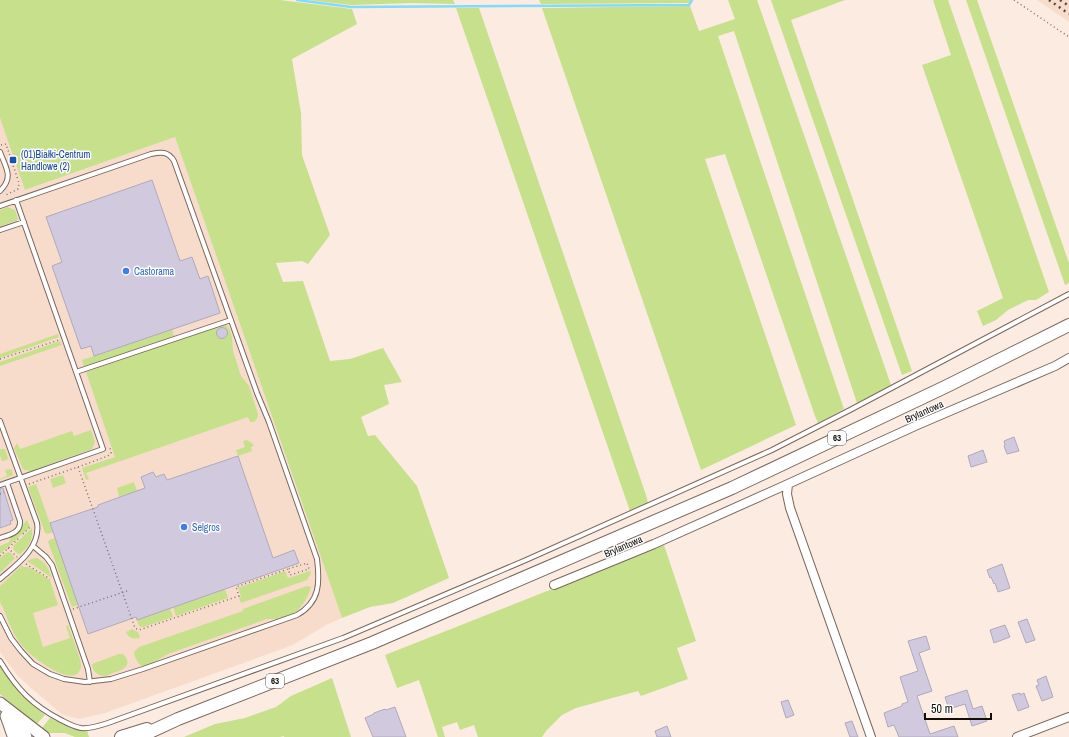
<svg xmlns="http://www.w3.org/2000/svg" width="1069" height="737" font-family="'Archivo Narrow',sans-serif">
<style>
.built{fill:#f8dccb}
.green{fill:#c7e08c;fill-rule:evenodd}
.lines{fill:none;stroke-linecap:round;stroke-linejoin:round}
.stream{stroke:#83dbfc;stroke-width:2.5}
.building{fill:#d1cade;stroke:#b0a9bc}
.lane-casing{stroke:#79675c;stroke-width:6}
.street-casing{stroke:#79675c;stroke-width:10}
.secondary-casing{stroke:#79675c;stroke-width:13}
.primary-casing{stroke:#79675c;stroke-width:14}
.path{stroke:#7f736c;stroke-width:1.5;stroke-dasharray:1 3;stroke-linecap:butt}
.lane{stroke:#fff;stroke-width:4}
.street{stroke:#fff;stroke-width:8}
.secondary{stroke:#fff;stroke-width:11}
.primary{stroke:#fff;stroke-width:12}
.rail{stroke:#544b45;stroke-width:2.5;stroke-dasharray:2 4;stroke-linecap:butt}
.transit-dot{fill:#1a4fb4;stroke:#fcfcfc;stroke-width:1.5}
.shop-dot{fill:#3f7fe0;stroke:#fcfcfc;stroke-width:1.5}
.labels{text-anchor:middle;stroke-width:3;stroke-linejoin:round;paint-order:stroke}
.shield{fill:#fcfcfc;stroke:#595551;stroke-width:1}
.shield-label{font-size:9px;font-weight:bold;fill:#130d08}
.transit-label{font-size:10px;fill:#164399;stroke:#fcfcfc;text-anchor:start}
.shop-label{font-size:10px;fill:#366cbe;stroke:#fcfcfc;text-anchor:start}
.street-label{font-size:10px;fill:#130d08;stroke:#fcfcfc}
</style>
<rect width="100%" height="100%" fill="#fcebe1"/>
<path class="built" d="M1037,0H1069V22Z
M0,118L26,190L175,137L342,618L326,625L293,645L105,713L79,719L63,715L31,688L17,675L0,652Z"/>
<path class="green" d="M0,0H280L352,9L357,24L292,59L301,113L302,155L330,235L308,264L302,261L276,263L283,282L303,281L330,361L350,359L383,348L402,382L384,385L389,404L361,417L368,436L375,435L417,486L449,578L393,603L370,607L342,618L175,137L25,190L0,118Z
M308,0H453L455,4L411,3L351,5Z
M539,0H691L689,3L541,4Z
M728,0H757L891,385L857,403L734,31L718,36L844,409L818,423L815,416L725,154L705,159L796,425L701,470L542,8L690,6L699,31L735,19Z
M771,0H845L791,20L912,371L902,375Z
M933,0H948L1049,292L1036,300H1028L1008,310L996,320L983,326L977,311L1003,298L922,65L951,55Z
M966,0H977L1069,263V283L1065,285Z
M456,8H479L646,495L648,503L630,511Z
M7,207L15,210L18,219L16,221L0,226V210Z
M221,325H226L230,330L232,337L233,351L241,376L249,386L258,414C258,418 256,423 250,422L248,417L86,473L89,479L86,480L82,468L115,457L86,372ZM219,328L223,327L226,329L228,333L227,336L221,338L218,336L217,332Z
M172,329L174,336L84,367L82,360Z
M58,334L59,337L0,358V354Z
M60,341L62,345L0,366V362Z
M91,430L95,442L92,449L31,471L24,470L23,469L14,448L17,443L20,449L72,431L74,436Z
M247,440L252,443L254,446L251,447L252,451L238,456L236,450L245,447L243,441Z
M0,449H5L8,458L7,460L2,461L0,456Z
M10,469L12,470L13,475L0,480V479L7,476L5,470Z
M63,475L66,483L53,488L50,479Z
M134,482L137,491L119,497L117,488Z
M36,484L53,532L48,534L45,533L28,487Z
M27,520L30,527L0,554V546L2,545L9,542L11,538V536C20,532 20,527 27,520Z
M32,528C33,541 29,546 19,555L13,549L14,545Z
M55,538L78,605L72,607L48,542L49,540Z
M664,545L696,641L677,648L688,679L641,696L638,691L576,708L562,715L546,731L542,737H478L474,725L460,730L457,722L442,727L445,737H438L419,680L397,688L385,655Z
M10,552L15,558L0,573V558L6,553Z
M37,558C47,563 48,568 52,578L27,561L31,559Z
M22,565L23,567H29L50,580L58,605L33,613L43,647L70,638L66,626L68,625C70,632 82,660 81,666C78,692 33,658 26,650C15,639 9,624 4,610C3,607 0,604 0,601C0,597 0,591 0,586Z
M285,571L288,578L310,571L311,573L307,580L241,603L239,598L241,596L238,588Z
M307,586L311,587C307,601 298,614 284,618C278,619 273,619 267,619L168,654L149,665L142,666L139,664L135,657L134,652L139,647L243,611V609Z
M225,589L228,598L176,616L173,607Z
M170,608L173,617L143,627L139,626L137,620Z
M132,629L138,632L140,638C134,639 129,639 126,632Z
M119,654H123C134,665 123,670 113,673C110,674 107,676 104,676C101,676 97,674 95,672C93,670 92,666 92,664Z
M0,666L20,694L45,715L36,725L0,694Z
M332,678L351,737H284V736L280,737H184L215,724L245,718L276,707L291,696Z
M50,718L73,729L87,730L89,737H75L65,733H48L44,731L41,729Z"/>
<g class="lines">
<path class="stream" d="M297,0L351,7L689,5L692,0"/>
</g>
<path class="building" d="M152,180L180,261L192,257L200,279L208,276L220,313L94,356L91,346L81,349L52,266L62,262L46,217Z
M216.5 333a5.5 5.5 0 1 1 11 0a5.5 5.5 0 1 1-11 0Z
M1014,437L1019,451L1007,454L1004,446L1005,445L1004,441Z
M983,450L987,462L971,467L968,456Z
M238,456L273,558L294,550L299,563L137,620L136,617L88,634L50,523L98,507V505L145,488L141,477L153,472L156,477L164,474L167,480Z
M0,488H3L13,520L10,521L11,524L0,528Z
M1002,564L1010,588L998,592L995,583L994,584L991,577L990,578L987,570Z
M1027,619L1035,640L1026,643L1018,622Z
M1005,625L1010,637L994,643L990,630Z
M926,636L930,649L919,653L932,691L917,696L930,734L954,726L958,737H899L894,725L888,727L884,713L902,706V704L908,702L900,677L918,671L908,641Z
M1046,676L1053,697L1042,701L1036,686L1039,685L1037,680Z
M967,690L973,709L982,706L987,721L972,726L965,704L949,709L945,697Z
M1020,693V695L1024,693L1029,707L1018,711L1012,695Z
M788,700L794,715L786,718L781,702Z
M395,707L406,737H373L365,718L374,714V713L385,709L386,710Z
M852,721L858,737H850L845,723Z
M667,726L671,737H657L655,731Z"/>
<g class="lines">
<defs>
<path id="lane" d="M0,152C6,168 14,177 0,191
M0,206L151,154C161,152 168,151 174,161L257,393L269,422L317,559C320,583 320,602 297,615L143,669L111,679L85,682L64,679L50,674L33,664L21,651L11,638L0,616
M0,230L24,222
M76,372L231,320
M0,421L37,523C41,548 16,565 0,579
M0,485L103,449L16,200
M0,538C9,535 21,533 20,521L7,483
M33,546L46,557L52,565L88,669L90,682
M0,661C17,689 32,705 61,720C67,723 74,727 81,728C90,729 99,726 108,723L343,638L526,560L772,450L850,410L1069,294"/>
<path id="street" d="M554,585L654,544L788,484
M871,737L790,508L787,494L788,484L915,426L1055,366L1069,358
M1017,737L1069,717"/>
<path id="secondary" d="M0,703L44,737
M6,716L26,737"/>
<path id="primary" d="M7,717L14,737
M121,737L147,729
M139,737L178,719L372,643L732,488L947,386L1069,325"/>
</defs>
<use href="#lane" class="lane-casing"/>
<use href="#street" class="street-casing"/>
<use href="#secondary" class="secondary-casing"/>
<use href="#primary" class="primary-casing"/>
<path class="path" d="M1014,0L1069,37
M1,145L6,144L19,183L18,189L6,195
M0,359L59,340
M78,467L108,456L111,453L110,448
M29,484L78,467L135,628L139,630L239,596L236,587L288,569L290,575L309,569L307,563L288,569
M0,494L4,492
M23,534L30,527
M8,548L17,557
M0,556L19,538
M26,564L50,579
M73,609L127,591"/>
<use href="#lane" class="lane"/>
<use href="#street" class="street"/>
<use href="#secondary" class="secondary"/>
<use href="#primary" class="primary"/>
<path class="rail" d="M1049,0L1069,14
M1060,0L1069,6"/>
</g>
<rect class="transit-dot" x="9" y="156" width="8" height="8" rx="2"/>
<g class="shop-dot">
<circle cx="126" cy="271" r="4"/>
<circle cx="184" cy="527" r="4"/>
</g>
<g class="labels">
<g class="shield">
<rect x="828" y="431" width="18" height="14" rx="3"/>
<rect x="266" y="674" width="18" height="14" rx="3"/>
</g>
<g class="shield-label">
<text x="837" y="441">63</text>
<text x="275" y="684">63</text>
</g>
<g class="transit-label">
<text x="21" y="158">(01)Białki-Centrum<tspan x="21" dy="12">Handlowe (2)</tspan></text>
</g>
<g class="shop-label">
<text x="134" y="275">Castorama</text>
<text x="192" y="531">Selgros</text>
</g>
<g class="street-label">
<text transform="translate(924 411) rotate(-24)" y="4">Brylantowa</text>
<text transform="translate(623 546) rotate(-23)" y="4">Brylantowa</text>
</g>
</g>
<path d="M925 713v6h66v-6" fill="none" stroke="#130d08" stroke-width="2"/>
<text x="931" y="713" font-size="12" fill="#130d08" stroke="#fcfcfc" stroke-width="3" paint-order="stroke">50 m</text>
</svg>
